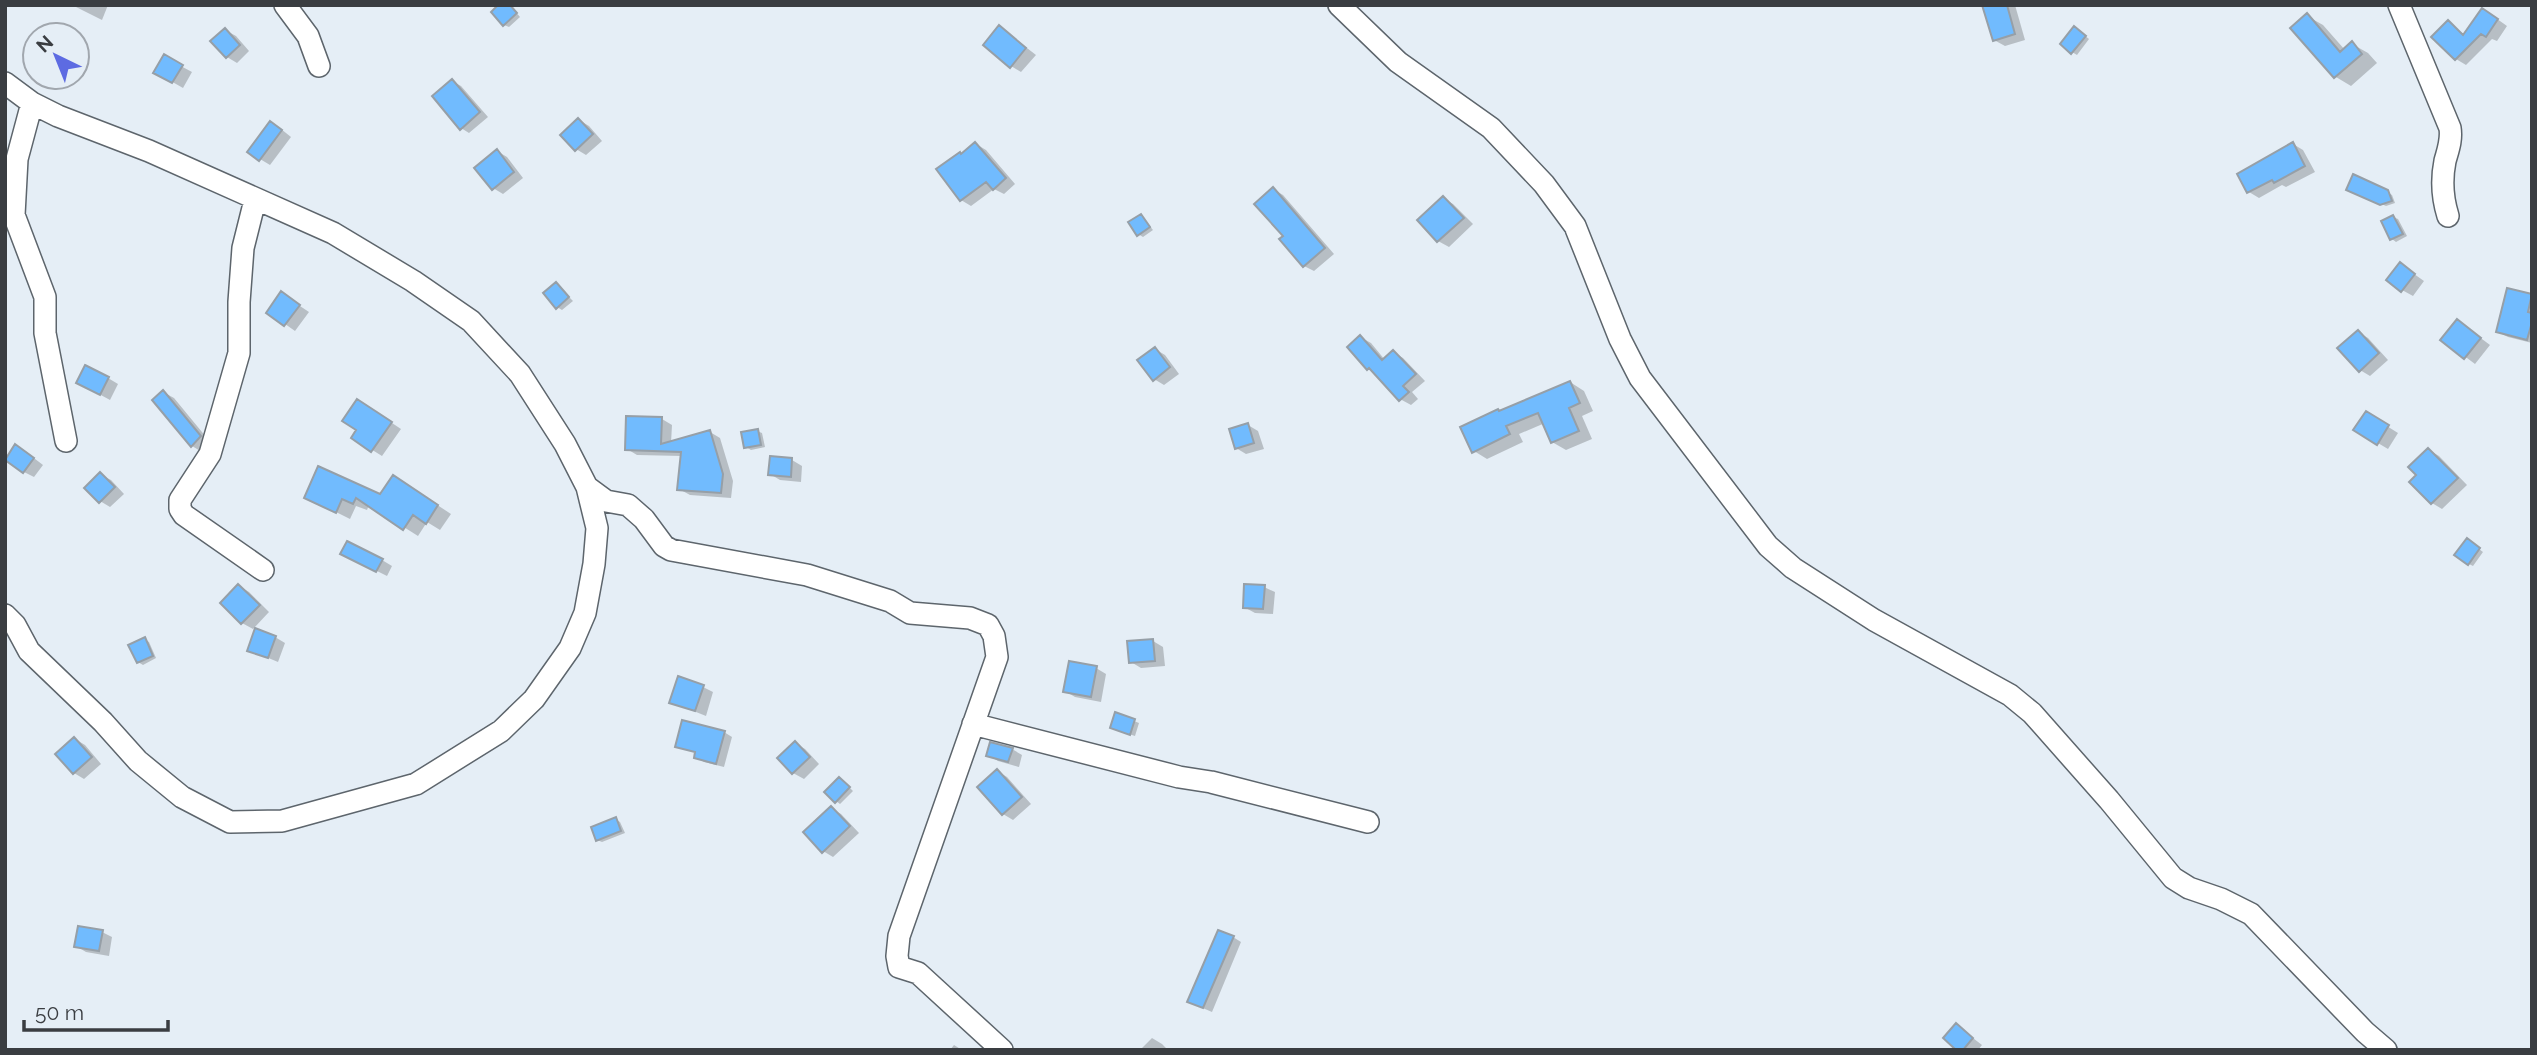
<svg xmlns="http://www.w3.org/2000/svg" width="2537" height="1055" font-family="Raleway,sans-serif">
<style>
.shadow{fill:#0003}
.building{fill:#71bbfe;stroke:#969fa7;stroke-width:2}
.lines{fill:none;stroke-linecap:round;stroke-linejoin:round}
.minor-casing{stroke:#5d656c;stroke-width:24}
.minor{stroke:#fff;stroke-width:21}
</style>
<rect width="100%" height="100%" fill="#e5eef6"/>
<path class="shadow" d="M72,5H108L102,20Z
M501,5H510L520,17L509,27L504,25Z
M1984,5H2015L2025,40L2005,46L1994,40Z
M2307,16L2323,25L2345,50L2352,44L2368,53L2377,63L2351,86L2336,77L2293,28Z
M2493,16L2507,26L2497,41L2492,39L2466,65L2456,59L2448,23L2465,35Z
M1000,27L1036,55L1021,72L1011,66Z
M225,30L236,36L249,51L237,63L227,57Z
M2079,31L2089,39L2077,55L2072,52Z
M164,57L192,72L183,88L155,72Z
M452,81L461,86L488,117L469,133L461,128Z
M579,120L589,126L602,141L586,155L576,149Z
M281,129L291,137L270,165L260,159Z
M976,144L986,150L1015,184L1004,194L994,189L971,206L961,200L962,155Z
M2293,144L2303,150L2315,172L2286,187L2282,185L2259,198L2249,192Z
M497,151L507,157L523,178L503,194L493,188Z
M1273,189L1283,195L1334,254L1314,271L1304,266L1285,236Z
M2352,191L2387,192L2392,195L2395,203L2386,206Z
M1443,198L1453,204L1473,224L1449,247L1438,241Z
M1141,216L1153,230L1143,237L1138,234Z
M2393,217L2398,219L2407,236L2396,242L2392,239L2383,222Z
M2400,264L2424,281L2413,296L2402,290Z
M556,284L573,301L562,310L557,307Z
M2509,290L2532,296V343L2508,337L2498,332Z
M291,300L309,312L295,331L268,312Z
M2458,321L2490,345L2475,364L2443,340Z
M2358,332L2368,338L2388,360L2370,376L2360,370Z
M1360,337L1371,343L1385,360L1393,352L1403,358L1425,381L1412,392L1418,399L1411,405L1400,399L1376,373L1368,368Z
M1155,349L1165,355L1179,374L1164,385L1154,379Z
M108,378L118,384L110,400L88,388Z
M1570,382L1584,391L1593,411L1582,416L1592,439L1566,450L1552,442L1545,423L1519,434L1523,442L1487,459L1474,451L1500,412Z
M163,392L174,398L211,443L202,452L192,446L154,400Z
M368,407L401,429L382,456L353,438Z
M2366,413L2398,433L2388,449L2356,430Z
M662,419L672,425L671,443L710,432L720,438L733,481L731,498L690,495L679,489L682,456L637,455L627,449Z
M1248,425L1258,431L1264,449L1246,454L1236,448Z
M757,431L762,433L765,447L751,450L746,447Z
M2429,450L2439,456L2467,485L2442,509L2432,503L2419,475Z
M26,452L43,465L34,477L24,472Z
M772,458L792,460L802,466L801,482L780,480L770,474Z
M101,475L111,480L124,494L110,507L100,501Z
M407,485L451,514L440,530L427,522L418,536L369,505L367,510L356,506L350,519L306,497L380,496Z
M2471,543L2483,552L2473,566L2469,564Z
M353,559L382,560L392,566L387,576Z
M239,586L249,592L269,612L253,629L242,623L222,603Z
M1264,587L1275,592L1273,614L1255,613L1244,607Z
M275,637L285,643L278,662L249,650Z
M144,639L149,642L156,658L143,665L138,662Z
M1153,641L1163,647L1165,666L1141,668L1131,662Z
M1096,668L1106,674L1101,702L1075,697L1065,691Z
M703,687L713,692L706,716L671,702Z
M1134,721L1139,723L1135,736L1116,730Z
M724,732L732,737L724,767L704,762L696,757L697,753L677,746Z
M75,739L85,745L101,764L84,779L74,773Z
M795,743L805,749L819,764L804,779L793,773L779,759Z
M1012,749L1022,755L1019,767L998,761L988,755Z
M997,771L1007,777L1031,804L1013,820L1003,814Z
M844,782L853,791L840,804L836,801Z
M831,808L841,814L859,833L833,857L823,851Z
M615,819L620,822L625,833L602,842L597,840Z
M102,932L112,937L109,956L86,952L76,946Z
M1233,937L1241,942L1212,1012L1198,1006Z
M1956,1025L1982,1045L1978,1050H1959Z
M1152,1038L1162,1044L1168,1050H1140Z
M954,1045L962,1050H950Z"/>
<path class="building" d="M498,5H510L517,13L503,26L491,12Z
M1982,5H2007L2015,34L1993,41Z
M2482,8L2498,19L2486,37L2481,34L2455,60L2431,37L2448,20L2463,35Z
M2307,13L2340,52L2352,41L2362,54L2334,78L2290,28Z
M999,25L1026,48L1010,68L983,45Z
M2074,26L2086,36L2071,54L2060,44Z
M225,28L240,45L226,58L210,41Z
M164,54L183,65L172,83L153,73Z
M452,79L480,112L460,130L432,96Z
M578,118L593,134L575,151L560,135Z
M270,121L282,130L259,161L247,152Z
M975,142L1006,178L993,190L986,182L960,201L936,169L960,152L961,154Z
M2293,142L2305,166L2274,183L2272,180L2247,193L2237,174Z
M497,149L514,172L492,190L474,168Z
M2353,174L2388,190L2392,201L2380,205L2346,190Z
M1273,187L1325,248L1303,267L1279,239L1283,236L1254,204Z
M1443,196L1464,218L1437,242L1417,220Z
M1141,214L1150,227L1137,236L1128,222Z
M2393,215L2403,234L2390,240L2381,221Z
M2400,262L2415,274L2401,292L2386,280Z
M556,282L569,297L556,309L543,293Z
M2507,288L2532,294L2528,312L2532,313V322L2527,340L2496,332Z
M281,291L300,305L284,326L266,313Z
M2457,319L2481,338L2464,359L2440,340Z
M2358,330L2379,353L2359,372L2337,348Z
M1360,335L1382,360L1393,350L1416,374L1403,386L1409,392L1399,401L1369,368L1367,370L1347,347Z
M1155,347L1170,367L1153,381L1137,360Z
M85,365L109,377L100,395L76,383Z
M1570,381L1580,403L1569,408L1579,431L1551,443L1538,413L1506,426L1510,434L1472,453L1460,427L1498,409L1499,411Z
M163,390L201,436L191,447L152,400Z
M357,399L392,422L371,452L351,438L356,430L342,421Z
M2366,411L2389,425L2377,445L2353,430Z
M626,416L662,417L661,444L710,430L723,474L721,493L677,490L681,452L625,450Z
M1248,423L1254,443L1235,449L1229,429Z
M758,429L761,445L744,448L741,432Z
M15,444L34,458L23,473L5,460Z
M2428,448L2458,478L2431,504L2409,482L2416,475L2408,467Z
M770,456L792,458L791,477L768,475Z
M318,466L380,494L393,475L438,505L426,524L413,515L403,530L356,498L353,504L342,499L336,513L304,498Z
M100,472L115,487L99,503L84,488Z
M2467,538L2480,548L2468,565L2454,555Z
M347,541L383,559L376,572L340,554Z
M238,584L260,605L241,624L220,603Z
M1244,584L1265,585L1263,609L1243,608Z
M255,628L276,636L268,658L247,651Z
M145,637L153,656L137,663L128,645Z
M1153,639L1155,661L1129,663L1127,641Z
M1069,661L1097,666L1091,697L1063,692Z
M678,676L704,685L695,711L669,703Z
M1115,712L1135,719L1130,735L1110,728Z
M682,720L725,731L716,764L694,758L695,752L675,747Z
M74,737L92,757L73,774L55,754Z
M795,741L810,757L792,774L777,758Z
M990,742L1013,748L1008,762L986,756Z
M997,769L1022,797L1002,815L977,787Z
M839,777L850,787L835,803L824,792Z
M831,806L850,826L822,853L803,832Z
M616,817L621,831L596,841L591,827Z
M78,926L103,930L99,951L74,947Z
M1218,930L1234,936L1203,1008L1187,1002Z
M1956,1023L1973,1038L1963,1050H1956L1943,1038Z"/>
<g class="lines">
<defs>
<path id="minor" d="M285,5L308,36L319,66
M1339,5L1398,62L1491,128L1544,184L1575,226L1620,339L1640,378L1768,546L1793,568L1874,620L2010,695L2032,713L2109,800L2173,878L2189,888L2221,899L2251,914L2365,1032L2386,1050
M2399,5L2450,128C2452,140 2448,150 2445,161C2441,181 2442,197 2448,216
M5,83L32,103L58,116L149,151L333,233L413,281L471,321L520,374L565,444L587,487L606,501L628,505L644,519L664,546L671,550L807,575L890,601L910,613L970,618L988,625L994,636L997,657L899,936L897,956L899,967L918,973L1002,1050
M32,103L17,159L14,215L45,297V333L66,441
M255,200L243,248L239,302V353L210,454L180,500V509L184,515L263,570
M5,615L15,625L29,651L103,722L138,761L182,797L230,822L282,821L416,784L501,731L534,699L570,648L585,613L594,564L597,528L587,487
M973,724L1179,777L1211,782L1368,822"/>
</defs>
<use href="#minor" class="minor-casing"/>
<use href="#minor" class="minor"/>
</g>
<rect width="2537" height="1055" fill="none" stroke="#3a3d41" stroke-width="14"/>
<g transform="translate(56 56) rotate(317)"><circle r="33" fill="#e5eef6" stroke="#a1a7ae" stroke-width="2"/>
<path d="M0-5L12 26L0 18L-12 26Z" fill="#5d6be2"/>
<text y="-10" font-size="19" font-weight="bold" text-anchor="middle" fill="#3a3d41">N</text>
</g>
<path d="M24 1020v10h144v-10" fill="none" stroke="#3a3d41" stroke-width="3.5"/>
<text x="35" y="1020" font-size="21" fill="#3a3d41" stroke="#e5eef6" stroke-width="5" paint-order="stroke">50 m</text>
</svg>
